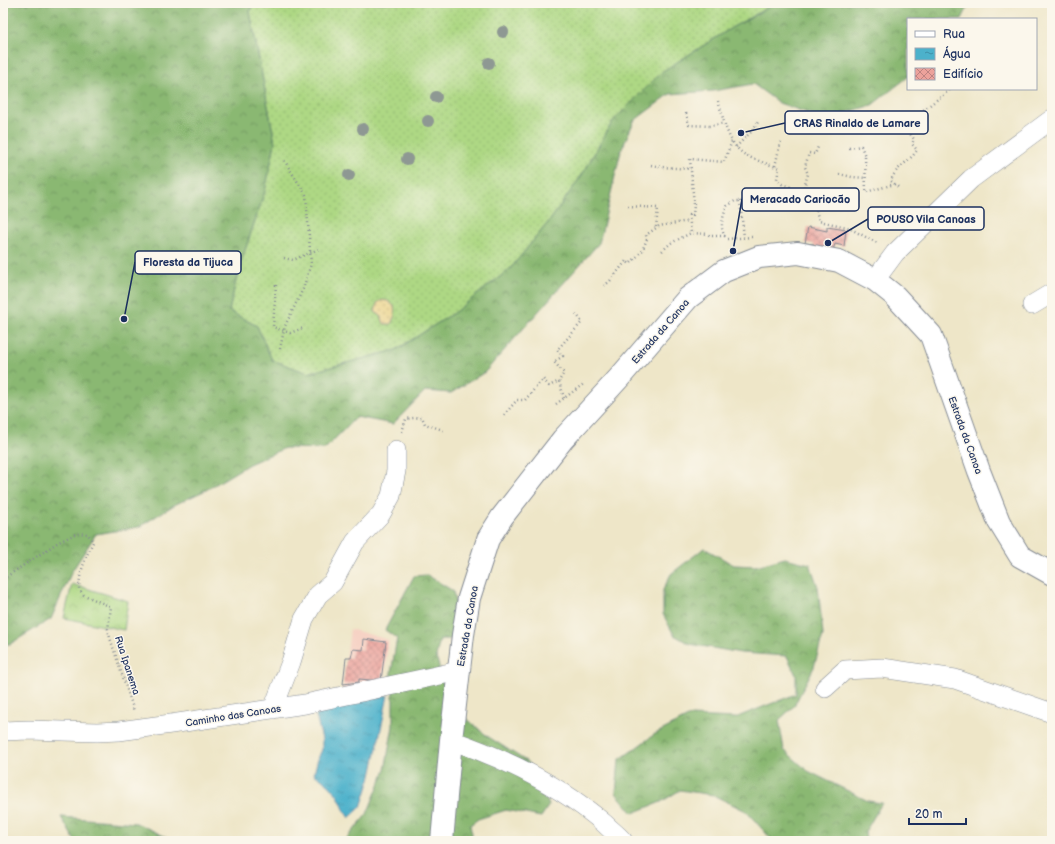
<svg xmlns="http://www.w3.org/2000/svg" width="1055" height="844" font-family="'Balsamiq Sans',sans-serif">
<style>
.built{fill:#f6d2c4}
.grass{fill:url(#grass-dots);stroke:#648471}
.forest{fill:url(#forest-crowns);stroke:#527468}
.sand{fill:url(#sand-dots);stroke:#84847e}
.park{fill:url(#park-crowns);stroke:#648471}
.water{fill:url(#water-ripples);stroke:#347094}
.building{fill:url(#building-cross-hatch)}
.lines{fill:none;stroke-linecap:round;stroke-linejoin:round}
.street-casing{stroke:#848a93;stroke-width:20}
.secondary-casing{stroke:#848a93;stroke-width:24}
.path{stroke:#848a93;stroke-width:2.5;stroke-dasharray:1 3;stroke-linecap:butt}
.street{stroke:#fff;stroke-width:19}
.secondary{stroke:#fff;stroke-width:22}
.tree{fill:#8e9893}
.labels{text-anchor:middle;stroke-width:3;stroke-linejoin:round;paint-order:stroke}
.street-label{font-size:10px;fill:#1b2f5e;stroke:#fbf7ec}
.leader{fill:none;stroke:#1b2f5e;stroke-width:1.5}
.callout-dot{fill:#1b2f5e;stroke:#fbf7ec;stroke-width:1.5}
.callout{fill:#fbf7ec;stroke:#1b2f5e;stroke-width:1.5}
.callout-label{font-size:11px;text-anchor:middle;font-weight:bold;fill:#1b2f5e}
</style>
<defs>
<pattern id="grass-dots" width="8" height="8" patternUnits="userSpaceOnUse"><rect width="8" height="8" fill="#aed884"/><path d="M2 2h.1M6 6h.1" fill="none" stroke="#95ba74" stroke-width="1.8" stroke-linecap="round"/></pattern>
<pattern id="forest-crowns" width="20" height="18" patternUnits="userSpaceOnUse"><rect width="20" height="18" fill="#8ab872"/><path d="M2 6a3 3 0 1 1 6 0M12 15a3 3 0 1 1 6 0" fill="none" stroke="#709661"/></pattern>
<pattern id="sand-dots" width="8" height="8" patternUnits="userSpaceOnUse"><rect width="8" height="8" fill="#eeda9e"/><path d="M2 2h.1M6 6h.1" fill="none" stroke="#ccbb8a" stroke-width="1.8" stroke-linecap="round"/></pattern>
<pattern id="park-crowns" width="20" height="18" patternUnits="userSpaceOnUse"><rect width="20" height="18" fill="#aed884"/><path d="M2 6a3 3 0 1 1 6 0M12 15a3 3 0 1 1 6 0" fill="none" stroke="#95ba74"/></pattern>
<pattern id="water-ripples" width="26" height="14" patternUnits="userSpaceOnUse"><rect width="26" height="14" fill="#4cb1cb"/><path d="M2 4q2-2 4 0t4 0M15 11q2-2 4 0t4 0" fill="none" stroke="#3e90a8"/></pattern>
<pattern id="building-cross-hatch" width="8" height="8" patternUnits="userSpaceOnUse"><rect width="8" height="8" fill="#eca29b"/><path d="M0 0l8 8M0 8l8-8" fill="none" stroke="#be8482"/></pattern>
</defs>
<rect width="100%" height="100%" fill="#fbf7ec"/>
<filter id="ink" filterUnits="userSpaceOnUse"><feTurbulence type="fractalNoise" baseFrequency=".025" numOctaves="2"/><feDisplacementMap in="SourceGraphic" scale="8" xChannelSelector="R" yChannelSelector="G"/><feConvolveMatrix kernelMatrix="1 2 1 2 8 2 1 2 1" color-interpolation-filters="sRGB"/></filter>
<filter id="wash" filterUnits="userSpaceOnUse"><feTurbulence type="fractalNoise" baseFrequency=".012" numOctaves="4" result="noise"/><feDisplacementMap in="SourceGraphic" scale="16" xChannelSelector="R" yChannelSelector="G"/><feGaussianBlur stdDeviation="0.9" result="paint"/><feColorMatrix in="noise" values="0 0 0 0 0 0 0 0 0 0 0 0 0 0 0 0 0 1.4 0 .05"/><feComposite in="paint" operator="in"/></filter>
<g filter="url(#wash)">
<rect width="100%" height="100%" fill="#eee6c8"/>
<path class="built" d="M350,629L389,640L383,687L342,692Z"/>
<path class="grass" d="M253,3H776L733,27L663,71L613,121L582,175L551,219L510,269L455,312L396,350L308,373L272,360L257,326L229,311L239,268L265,191L275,143L250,12Z"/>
<path class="forest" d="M3,3H253L250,12L275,143L265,191L239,268L229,311L257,326L272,360L308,373L396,350L455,312L510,269L551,219L582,175L613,121L663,71L733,27L776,3H970L962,19H908V77L872,105L825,119L779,103L753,84L713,91L670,94L634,121L621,151L599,243L485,372L451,393L425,391L393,424L356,417L325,449L285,448L249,464L206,490L174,505L139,527L96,534L72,571L51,619L10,644H3Z
M704,548L734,565L756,566L785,558L810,564L818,587L823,635L814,667L794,706L779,720L784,750L808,771L868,801L882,803L865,832L866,841H773L746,811L713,795L680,790L661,802L633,813L616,793L619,760L655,734L690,716L735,718L796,694V675L787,656L741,653L690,644L674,635L663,614V590L671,574Z
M427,575L453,591L458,618L456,639H440L436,656L446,691L466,718L487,736L529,763L549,805L541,817L506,810L478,819L470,825L473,841H345L367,814L385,770L393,726V695L390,679L397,638L385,630L414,576Z
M61,817L136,823L175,841H75Z"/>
<path class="sand" d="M382,300L388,301L394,306L395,315L391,324H384L381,316L375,312L377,303Z"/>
<path class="park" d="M72,584L128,601L124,630L64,618Z"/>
<path class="water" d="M388,695L371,776L361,807L349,818C344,812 343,805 339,798C333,787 324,781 314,774L318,758L322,750V739L316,716L319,710Z"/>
<g id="blocks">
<path class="building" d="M808,227L827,231V227L846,230L844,246L835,244L833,250L813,247L814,244L805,243Z
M364,639L386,642L381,681L359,679V682L343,684L346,658H351L353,649L363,650Z"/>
</g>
</g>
<g filter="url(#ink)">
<use href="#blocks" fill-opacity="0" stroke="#848a93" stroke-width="1"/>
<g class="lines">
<defs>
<path id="street" d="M875,280L895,253L971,179L1052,119
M1032,305L1052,293
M825,688L845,670L882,668L955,679L1052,713
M273,709L291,662L304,619L318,595L333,582L355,542L381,514L391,496L396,471V450
M3,731L29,730L97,732L119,731L171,724L305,704L459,671
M451,740C506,759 561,786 605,824C611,830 618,835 623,841"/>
<path id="secondary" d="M442,841L451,740L463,635L469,598L488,539L502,517L563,439L619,378L688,298L724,271L759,257L798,253L839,261L875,280L895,296L931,335L979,471L999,522L1020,556L1052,574"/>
</defs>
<use href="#street" class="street-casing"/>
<use href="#secondary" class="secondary-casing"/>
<path class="path" d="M718,101C724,120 727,142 744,154C753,160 769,164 779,168L777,179L782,184L790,187L791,190L806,191L804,202L814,203L819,221L847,227L879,244
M686,113L689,125L710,126L724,123
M736,147L752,131L758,122
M849,148L861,146L865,156L866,192L895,184
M651,165L662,167L691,169
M775,166L781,141
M839,174L852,177L866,178
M898,187L891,181C895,167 910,162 917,150L912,144L914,139L910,134V128L918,122L922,117V111L951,89
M803,191L808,174L805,167L809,153L815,154L818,147
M740,201L744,237
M628,206L658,208L656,227
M725,236H710L708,234L691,233L689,215H693L694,205L690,159L724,162L732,141
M752,237L727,239C718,229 723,217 727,206L735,201H755
M662,251L671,243L691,233
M284,258L293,260L321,248
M276,285L273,327L290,333L303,328
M604,286L610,281L626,261L630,264L642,251L647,239L646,235L659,226L689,221
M280,349L285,326L303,289L311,264L306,195L284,160
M564,398L559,381L564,373L554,362L563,356L557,350L582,322L575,312
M556,404L585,383
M504,415L517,400H525L543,379L549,386L559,381
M402,432L406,419L422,417L425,424L446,431
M3,579L57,543L77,533L88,534L93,542C86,557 79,572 79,589L84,595L111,607L108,629L110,638L134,711"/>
<use href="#street" class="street"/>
<use href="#secondary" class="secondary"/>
</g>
<g class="tree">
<circle cx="503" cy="32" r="6"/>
<circle cx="489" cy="63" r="6"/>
<circle cx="436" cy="97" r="6"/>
<circle cx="428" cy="121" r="6"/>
<circle cx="363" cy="129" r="6"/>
<circle cx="407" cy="159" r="6"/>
<circle cx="349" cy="175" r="6"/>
</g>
</g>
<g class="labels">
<g class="street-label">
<text transform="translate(660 331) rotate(-49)" y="4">Estrada da Canoa</text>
<text transform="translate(966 435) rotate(70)" y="4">Estrada da Canoa</text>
<text transform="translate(467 626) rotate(-80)" y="4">Estrada da Canoa</text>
<text transform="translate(128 665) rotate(72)" y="4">Rua Ipanema</text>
<text transform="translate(233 715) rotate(-9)" y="4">Caminho das Canoas</text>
</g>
</g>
<path class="leader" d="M741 133L785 123M733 251L742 199M828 243L868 219M124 319L135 262"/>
<g class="callout-dot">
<circle cx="741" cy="133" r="4"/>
<circle cx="733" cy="251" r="4"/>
<circle cx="828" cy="243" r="4"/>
<circle cx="124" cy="319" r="4"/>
</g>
<g class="callout">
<rect x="785" y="111" width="143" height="23" rx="4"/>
<rect x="742" y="188" width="117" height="23" rx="4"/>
<rect x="868" y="207" width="116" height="23" rx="4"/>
<rect x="135" y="251" width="106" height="23" rx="4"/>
</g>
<g class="callout-label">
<text x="857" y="127">CRAS Rinaldo de Lamare</text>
<text x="800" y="203">Meracado Cariocão</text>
<text x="926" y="223">POUSO Vila Canoas</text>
<text x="188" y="266">Floresta da Tijuca</text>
</g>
<rect width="1055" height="844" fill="none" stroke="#fbf7ec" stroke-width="16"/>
<rect x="907" y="18" width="130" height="72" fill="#fbf7ec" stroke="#a1a7b3"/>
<rect x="915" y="31" width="20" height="6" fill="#ffffff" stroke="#a1a7b3"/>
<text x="943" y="38" font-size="12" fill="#1b2f5e">Rua</text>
<rect x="915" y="48" width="20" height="12" fill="url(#water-ripples)" stroke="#a1a7b3"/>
<text x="943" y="58" font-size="12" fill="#1b2f5e">Água</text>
<rect x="915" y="68" width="20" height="12" fill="url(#building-cross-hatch)" stroke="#a1a7b3"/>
<text x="943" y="78" font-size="12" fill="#1b2f5e">Edifício</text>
<path d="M909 818v6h57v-6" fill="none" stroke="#1b2f5e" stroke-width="2"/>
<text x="915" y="818" font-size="12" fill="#1b2f5e" stroke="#fbf7ec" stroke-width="3" paint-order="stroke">20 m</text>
</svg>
